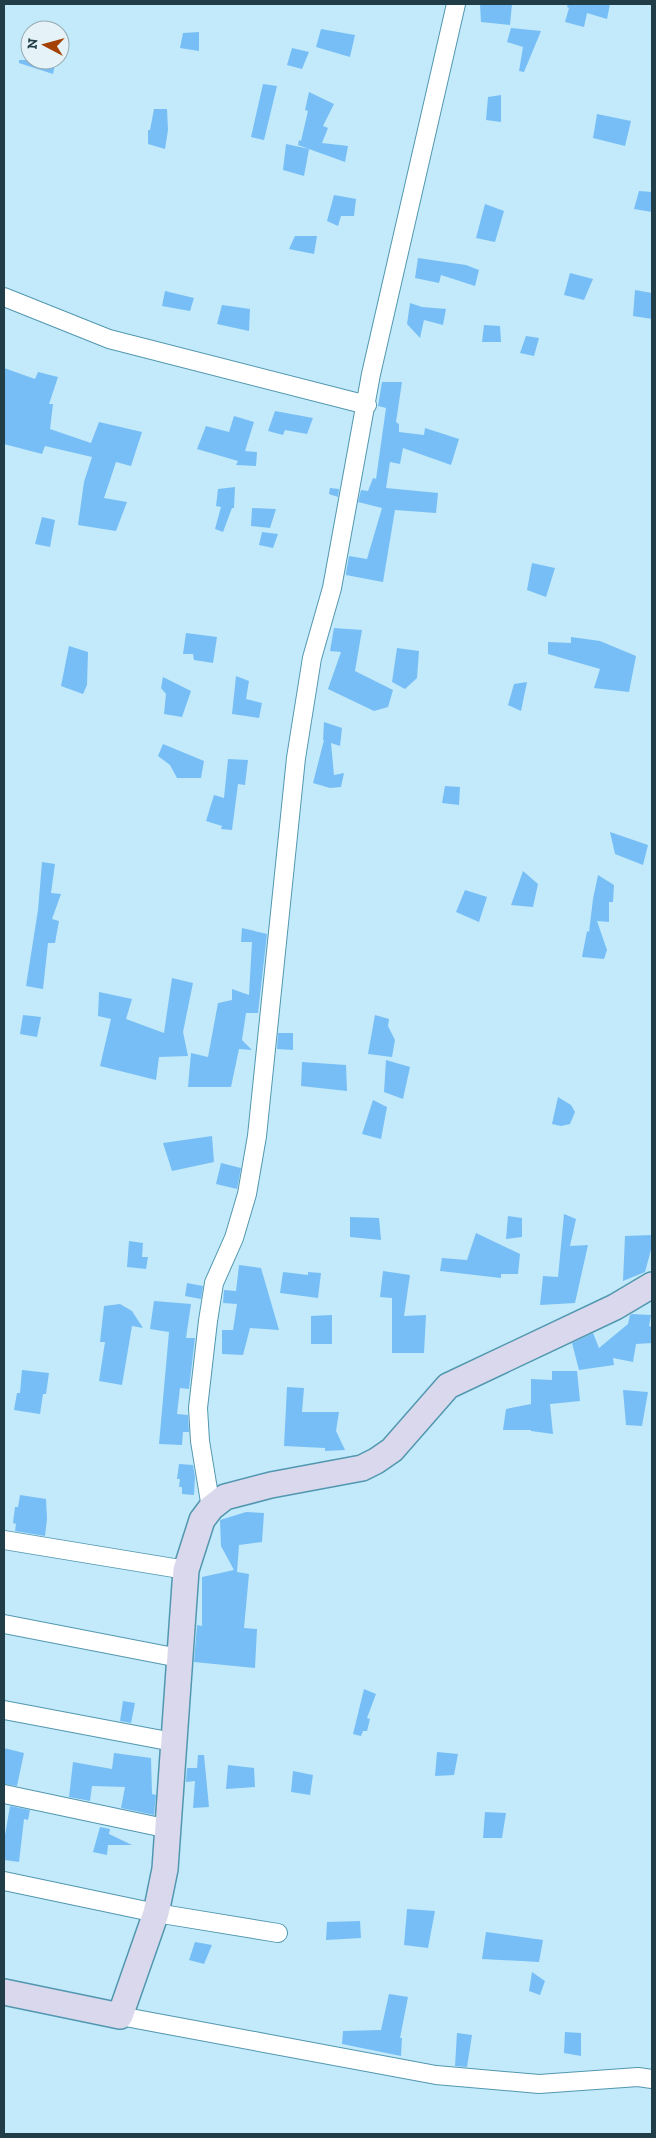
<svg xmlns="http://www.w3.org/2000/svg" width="656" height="2138" font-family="'Zilla Slab',serif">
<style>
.building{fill:#77bef7}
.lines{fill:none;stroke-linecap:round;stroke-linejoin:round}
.street-casing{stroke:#5297b0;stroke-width:20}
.secondary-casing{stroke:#5297b0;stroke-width:28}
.street{stroke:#fff;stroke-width:18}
.secondary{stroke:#d9d8ec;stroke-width:25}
</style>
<rect width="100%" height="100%" fill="#c2eafa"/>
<path class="building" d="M480,4H512L510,25L481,22Z
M568,4H610L607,19L587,13L584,27L565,22L569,8L567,7Z
M511,28L541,31L524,72L519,71L523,47L507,42Z
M321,29L355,35L350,57L316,47Z
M199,32V51L180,48L183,33Z
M292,48L309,52L302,69L287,65Z
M19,60H56L53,74L19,63Z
M263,84L277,86L264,140L251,137Z
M309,92L334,104L323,126L328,128L322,143L348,146L345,162L298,145L299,140L301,141L308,111L305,110Z
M501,95V122L486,120L488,97Z
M154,109H167L168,130L165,149L148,144V130H150Z
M597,114L631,121L625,146L593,138Z
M286,144L309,149L304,176L283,170Z
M639,191L652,192V212L634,209Z
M334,195L356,199L354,216H341L338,226L327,221Z
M485,204L504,211L495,242L476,238Z
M295,236H317L314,254L289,249Z
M418,258L466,265L479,270L475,286L441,275L439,283L415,278Z
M570,273L593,279L584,300L564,295Z
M635,290L652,293V319L633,316Z
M165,291L194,298L190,311L162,306Z
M410,303L422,307L446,309L443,325L424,320L420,338L407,324Z
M222,305L250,309L249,331L217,324Z
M484,325L500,326L501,342H482Z
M526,336L539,338L534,356L520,353Z
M4,368L35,379L38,372L58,377L49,404H53L50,429L91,443L99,422L142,432L131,466L116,462L104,498L127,502L116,531L78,525L84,482L92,457L45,446L42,454L4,444Z
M382,382H402L396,422L399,424V432L424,435L425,428L459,439L451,465L403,448L400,464L390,462L386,488L438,493L436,513L395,510L383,582L346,575V573L349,556L367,559L382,508L358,502L361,490L368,491L373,478L376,479L386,408L378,406Z
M275,411L313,418L307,434L285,430L283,435L268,431Z
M234,416L254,422L245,451L257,452L256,466L236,465L238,461L197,449L206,426L229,432Z
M235,487L234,508H232L223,532L215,529L221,507L216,506L218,489Z
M330,488L339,489L338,497L329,494Z
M252,508L276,509L270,528L251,526Z
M42,517L55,520L50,547L35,544Z
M262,532L278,534L273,548L259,545Z
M532,563L555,568L546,597L527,590Z
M334,628L362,630L355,671L393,690L388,707L374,711L328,689L341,652L330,651Z
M186,633L217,637L213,663L194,660L193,654H183Z
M571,637L600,641L636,656L629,692L594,688L600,669L548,654V642L571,643Z
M69,646L88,652L87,685L83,694L61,686Z
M397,648L419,651L417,678L405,689L392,682Z
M236,676L249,681L246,699L262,703L259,718L232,714Z
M163,677L191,691L182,717L164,714L166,694L161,688Z
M527,682L521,711L508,705L514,684Z
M324,722L342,728L340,746L331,743L334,775L344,773L341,787L330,788L313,783L324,740H323Z
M163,744L204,761L201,778H177L170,765L158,756Z
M228,759L248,760L245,785L238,784L232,830L221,829L222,826L206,821L214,795L224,798Z
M445,786L460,787L459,805L442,803Z
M610,832L648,845L643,865L615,854Z
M42,862L55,864L51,893L61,894L52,919L59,921L55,943H48L43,989L26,986L38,910Z
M523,871L538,884L533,907L511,905Z
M598,875L614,885L613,902H609V922L597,921L607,950L604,959L582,957L587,931L589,932L593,899Z
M465,890L487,897L479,922L456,912Z
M242,928L267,934L258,1013H246L242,1040L252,1050L239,1049L231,1087H188L191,1053L208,1057L218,1003L232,1000V989L249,995L252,942H241Z
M172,978L193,983L183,1032L188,1056L159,1057L156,1080L100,1066L111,1019L98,1016L99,992L132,999L126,1019L164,1033Z
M23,1015L41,1017L37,1037L20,1034Z
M375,1015L389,1019L388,1026L395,1040L392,1057L368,1054Z
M278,1033H293V1050L277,1049Z
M386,1060L410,1067L403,1099L384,1092Z
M302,1062L346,1065L347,1091L301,1086Z
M558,1097L571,1105L575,1112L570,1124L561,1126L552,1124Z
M373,1100L387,1107L381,1139L362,1134Z
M212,1136L214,1162L172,1171L163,1143Z
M221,1163L241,1168L237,1189L216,1184Z
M564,1214L576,1219L570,1246L588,1245L575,1303L540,1305L543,1276L558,1277Z
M508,1216L522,1218V1237L506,1239Z
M350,1217L379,1218L381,1240L350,1237Z
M476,1233L520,1254L518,1274H501V1278L440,1271L442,1258L467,1260Z
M652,1235V1246L645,1272L623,1281L625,1236Z
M129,1241L143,1243L142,1257H148L146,1269L127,1267Z
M239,1265L261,1268L279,1330L250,1328L243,1355L222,1354V1330H233L237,1304L223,1303L224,1290L236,1291Z
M383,1271L410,1275L404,1316L426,1315L424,1353H392V1298L380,1297Z
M283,1272L308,1275V1272L321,1273L318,1298L280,1293Z
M187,1283L203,1286L201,1299L185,1296Z
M154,1301L191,1304L186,1338H195L189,1389L180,1388L177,1414L188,1415L189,1432H183L182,1445L159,1444L169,1332L150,1329Z
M120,1304L132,1311L143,1328L132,1326L122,1385L99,1381L105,1342H100L104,1306Z
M632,1314L651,1315L649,1326L652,1327V1343L636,1344L633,1362L613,1358L614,1365L579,1370L572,1343L593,1333L599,1348L628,1324L630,1315Z
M332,1315V1344H311V1316Z
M22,1370L49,1373L46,1394H43L40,1414L14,1410L17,1393H20Z
M552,1371H577L580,1401L550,1404L553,1434L531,1431V1430H503L506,1409L531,1404V1379L552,1380Z
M287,1387L304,1388L302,1412H339L336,1431L345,1450L325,1451V1448L284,1446Z
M623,1390L648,1392L642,1426L626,1425Z
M179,1464L193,1465L195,1477L194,1495L182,1494V1487H179L180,1479H177Z
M20,1495L46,1499L47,1519L45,1536L15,1531L16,1524L13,1523L15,1507H18Z
M246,1512L264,1513L262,1542L239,1545L237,1572L249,1574L244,1628L257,1629L255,1668L194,1662L197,1625L202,1626V1577L234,1570L221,1546L220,1520Z
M364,1689L376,1694L367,1718L370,1719L367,1731H363L361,1736L353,1734Z
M123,1701L135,1703L131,1723L120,1721Z
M4,1748L24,1753L17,1786L4,1784Z
M437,1752L458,1754L454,1775L435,1776Z
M114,1753L151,1758L152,1794L156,1795L154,1815L121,1808L125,1787L92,1786L90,1801L69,1797L73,1762L112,1769Z
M198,1755H204L209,1807L193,1808L195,1781L186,1782L187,1768H197Z
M228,1765L254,1768L255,1787L226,1789Z
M293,1771L313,1775L310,1795L291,1792Z
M10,1806L30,1810L28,1820L24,1819L19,1862L4,1860V1841Z
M485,1812L506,1813L502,1838H483Z
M100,1827L110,1829L109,1834L132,1845H108L107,1855L93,1852Z
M407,1909L435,1911L428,1948L404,1945Z
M360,1921L361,1938L326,1940L327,1922Z
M486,1932L543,1940L539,1962L482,1959Z
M195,1942L212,1945L204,1964L189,1960Z
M532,1972L545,1981L540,1995L529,1991Z
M389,1994L408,1997L400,2038H402L401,2056L342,2044L343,2031L381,2030Z
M565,2032L581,2033V2056L564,2053Z
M457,2033L472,2035L467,2067L455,2066Z"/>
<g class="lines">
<defs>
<path id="street" d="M4,297L109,339L367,405
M211,1508L200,1441L198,1408L208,1321L214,1283L234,1238L247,1194L257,1136L296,758L312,658L332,588L371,374L456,4
M4,1540L186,1570
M4,1624L179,1658
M4,1710L173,1742
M4,1794L169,1829
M4,1881L156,1913L278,1933
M120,2016L436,2075L539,2084L638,2077L652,2079"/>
<path id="secondary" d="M4,1992L120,2016L156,1913L165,1869L186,1570L202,1520L211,1508L225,1497L271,1485L362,1468L376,1461L392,1450L448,1386L615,1307L652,1285"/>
</defs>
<use href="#street" class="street-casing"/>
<use href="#secondary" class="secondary-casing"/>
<use href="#street" class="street"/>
<use href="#secondary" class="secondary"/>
</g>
<rect width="656" height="2138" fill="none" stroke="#203d48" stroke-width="10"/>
<g transform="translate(45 45) rotate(276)"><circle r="24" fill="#e5f3f8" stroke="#96aab2"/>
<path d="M0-4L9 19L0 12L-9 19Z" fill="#a34104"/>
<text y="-8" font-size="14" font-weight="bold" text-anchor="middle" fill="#203d48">N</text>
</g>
</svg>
